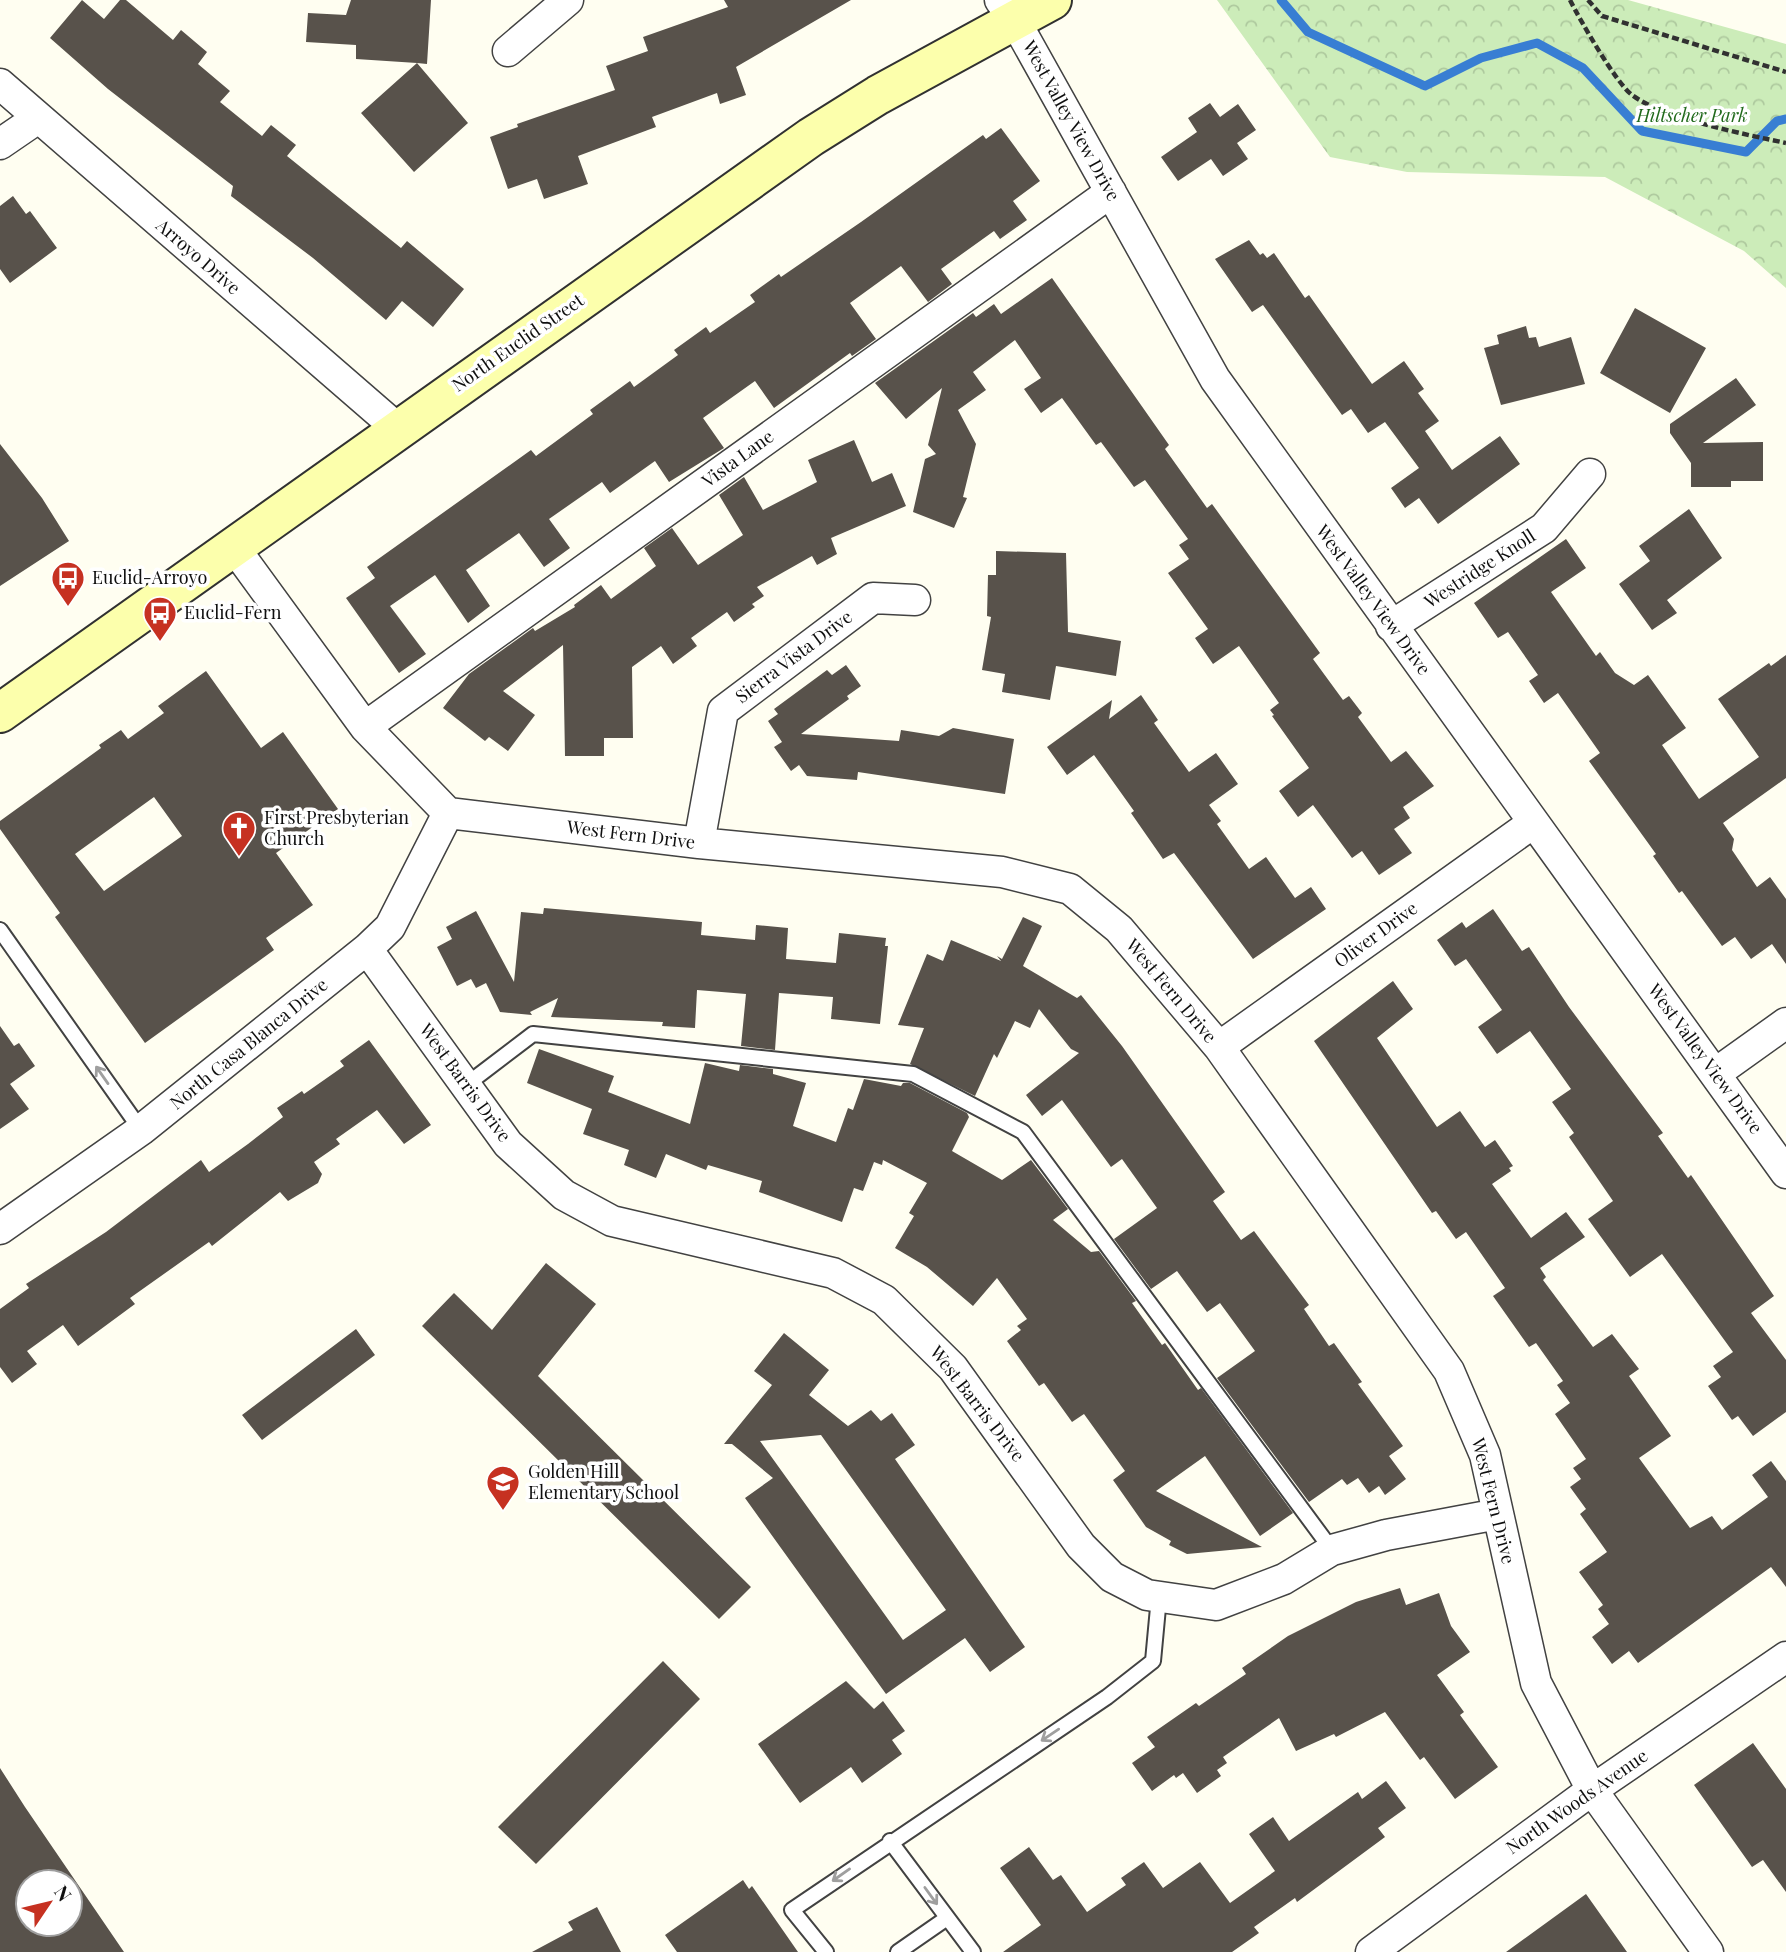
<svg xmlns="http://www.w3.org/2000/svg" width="1786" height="1952" font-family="'Playfair Display',serif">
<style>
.park{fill:url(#park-crowns)}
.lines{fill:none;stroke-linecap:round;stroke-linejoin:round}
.stream{stroke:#387ed3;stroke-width:9}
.building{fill:#58524b;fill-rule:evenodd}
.lane-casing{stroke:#424242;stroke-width:18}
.street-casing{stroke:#424242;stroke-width:33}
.secondary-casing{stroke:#313131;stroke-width:42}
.path{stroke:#313131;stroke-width:4.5;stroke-dasharray:7 3.5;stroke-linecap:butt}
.lane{stroke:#fff;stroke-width:14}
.street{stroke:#fff;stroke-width:30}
.secondary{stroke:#fcffac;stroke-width:38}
.oneway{stroke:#9f9f9f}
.labels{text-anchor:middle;stroke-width:7;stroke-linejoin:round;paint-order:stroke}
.park-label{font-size:18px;font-style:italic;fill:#216a1c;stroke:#fff}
.street-label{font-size:18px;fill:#0f0f0f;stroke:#fff}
.poi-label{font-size:18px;fill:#0f0f0f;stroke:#fff;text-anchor:start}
</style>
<defs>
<pattern id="park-crowns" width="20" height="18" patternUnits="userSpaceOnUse" patternTransform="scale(1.75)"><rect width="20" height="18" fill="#ccecb9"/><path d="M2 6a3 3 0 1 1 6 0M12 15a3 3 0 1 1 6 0" fill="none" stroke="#aec99e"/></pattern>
</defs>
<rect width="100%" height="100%" fill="#fffef1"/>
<path class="park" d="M1217,0H1628L1786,44V288L1744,251L1605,177L1407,172L1330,157Z"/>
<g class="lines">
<path class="stream" d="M1281,0L1308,32L1425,86L1481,58L1537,43L1583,68L1642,131L1746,152L1777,121L1786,119"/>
</g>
<path class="building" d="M82,0L104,19L120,0H126L173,40L181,30L207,52L198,64L230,91L220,102L262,136L271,125L296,145L287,156L401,248L407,241L464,289L433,327L402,301L386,320L313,258L231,196L233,186L108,89L50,38Z
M351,0H431L427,64L417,63L468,123L414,172L361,113L417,63L356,59V45L306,42L308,13L346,15Z
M724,0H851L736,67L746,95L720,104L717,93L652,117L656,127L578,156L588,184L544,199L537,179L508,189L490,137L518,127L517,124L615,90L606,66L648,51L643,37L728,7Z
M1210,103L1220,117L1238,104L1256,130L1237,143L1248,159L1223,176L1211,159L1178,181L1161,157L1197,132L1188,118Z
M1001,128L1040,181L1013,201L1027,220L1000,239L994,231L941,269L952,284L928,302L901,266L850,303L876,339L852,356L850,353L774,408L755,381L703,418L724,448L669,482L655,461L610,493L602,482L549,519L570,548L544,567L519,533L466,570L490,606L468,623L435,575L390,606L426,654L399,673L346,598L375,578L367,567L531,450L536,456L593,414L590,410L630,381L634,387L678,355L674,350L706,327L710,333L755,302L750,295L779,274L781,277L861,222L983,135L986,139Z
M13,196L26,214L30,211L57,248L10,283L0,269V206Z
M1249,240L1260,255L1263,253L1267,258L1274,253L1305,298L1309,295L1372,384L1404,361L1424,389L1418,393L1439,421L1425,431L1452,470L1500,436L1520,464L1438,524L1419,498L1405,508L1391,488L1419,468L1385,422L1368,433L1351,409L1342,415L1263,305L1252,312L1215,259Z
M1052,278L1169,445L1165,449L1207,508L1212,504L1320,653L1313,659L1343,700L1349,696L1362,713L1358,717L1391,762L1406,751L1434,786L1403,807L1410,818L1394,829L1412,853L1379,875L1362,851L1352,858L1313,805L1298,817L1279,791L1309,768L1272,716L1274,715L1270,710L1279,703L1239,646L1213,664L1195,638L1208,629L1168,573L1189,559L1179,545L1188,539L1145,480L1134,487L1101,442L1096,445L1062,398L1041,413L1024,389L1041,378L1015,340L973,372L986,390L958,410L976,444L963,497L967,498L954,528L913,512L925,459L936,454L928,445L942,388L906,419L875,383L973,313L976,317L994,304L1001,314Z
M1635,308L1706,348L1670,413L1600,373Z
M1526,326L1529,338L1536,337L1539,347L1571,337L1585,384L1501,405L1484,348L1499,344L1497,335Z
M1736,378L1756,405L1703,443L1763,442V481H1731V487H1691V463L1670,433V424Z
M854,440L872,482L892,473L906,506L831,538L837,554L817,565L812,556L757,587L764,596L752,604L755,607L734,622L727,612L691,638L697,646L673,664L661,646L632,667L633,738H604V756H565L563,645L503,691L535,715L508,751L489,737L485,741L443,708L469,674L533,628L535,631L575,607L574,605L601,585L611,599L656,566L644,548L672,528L698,565L743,535L719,495L744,477L763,510L817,482L808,460Z
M0,444L42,498L69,541L0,586Z
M1689,509L1722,558L1667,600L1677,613L1652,630L1619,584L1650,561L1639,546Z
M1566,539L1586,568L1551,592L1596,656L1600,652L1615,673L1634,685L1648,675L1686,728L1662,745L1699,799L1759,757L1718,699L1769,663L1771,666L1786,655V778L1723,823L1734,839L1732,850L1757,887L1770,877L1786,899V964L1772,944L1751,959L1735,937L1722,946L1682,891L1679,893L1653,856L1656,854L1589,761L1600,753L1558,693L1544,703L1529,681L1538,675L1508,632L1498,638L1474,603Z
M996,551L1066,553L1068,632L1121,641L1116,676L1056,666L1050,700L1002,692L1005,674L982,670L991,617L987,616L988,575H996Z
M846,665L861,686L847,696L849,699L801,734L899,741L901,730L939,736L953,728L1014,739L1005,794L858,772L857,780L807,776L799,765L791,771L774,747L782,742L768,721L778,714L774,709L827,670L832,675Z
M206,671L261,748L283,732L338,809L276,853L313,905L266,938L274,950L145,1043L55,917L60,913L0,829V821L101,748L99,745L121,730L128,739L164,713L158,706ZM154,797L182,836L104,891L75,854Z
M1141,695L1158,720L1154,723L1189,772L1216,753L1238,784L1209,805L1221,821L1217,824L1249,869L1266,857L1295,898L1311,887L1326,909L1253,959L1174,853L1163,859L1131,813L1134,811L1094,755L1067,775L1047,747L1112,700L1109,719Z
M544,908L702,922L701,935L755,940L756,925L788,928L786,959L836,963L839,933L886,938L885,946H888L880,1024L831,1019L833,997L779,993L775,1050L741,1046L746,994L697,990L695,1028L662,1026L663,1022L551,1017L558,998L530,1012L532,1015L500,1012L486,983L476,988L471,979L457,986L437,947L452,939L446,927L476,911L514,982L521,912L543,914Z
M1493,909L1522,951L1529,947L1569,1007L1663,1133L1658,1136L1688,1178L1691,1175L1774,1296L1751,1313L1786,1360V1412L1753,1436L1738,1416L1732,1420L1708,1386L1721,1377L1713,1366L1733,1352L1662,1254L1630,1277L1588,1219L1613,1201L1569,1137L1574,1133L1552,1102L1571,1089L1530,1031L1497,1054L1478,1027L1502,1010L1466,959L1455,966L1437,940L1462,922L1466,928Z
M1023,917L1042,926L1023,966L1077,998L1081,995L1122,1046L1225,1192L1213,1201L1241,1240L1254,1231L1309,1305L1304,1309L1329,1346L1334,1343L1362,1382L1358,1384L1403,1446L1389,1456L1406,1479L1385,1495L1379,1486L1369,1493L1358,1478L1347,1485L1342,1479L1309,1502L1217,1378L1255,1351L1220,1303L1207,1312L1177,1271L1151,1289L1114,1239L1157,1208L1122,1159L1111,1167L1062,1100L1042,1116L1026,1095L1079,1053L1071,1049L1039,1009L1030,1028L1015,1021L997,1058L994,1054L975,1096L910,1064L924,1028L898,1025L927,954L943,961L951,940L1001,961L997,956L1002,959Z
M1393,981L1413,1009L1377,1038L1437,1127L1460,1111L1485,1147L1495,1140L1513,1166L1509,1168L1511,1171L1492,1184L1531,1238L1566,1212L1585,1237L1540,1268L1546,1277L1543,1280L1593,1347L1612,1334L1639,1369L1629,1376L1671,1436L1639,1458L1690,1528L1712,1516L1722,1530L1768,1497L1752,1475L1771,1461L1786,1481V1587L1771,1567L1638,1663L1629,1651L1612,1664L1592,1637L1609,1624L1598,1609L1603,1605L1579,1572L1607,1552L1580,1514L1586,1509L1570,1487L1581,1479L1573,1468L1586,1459L1555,1414L1570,1403L1557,1385L1563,1381L1536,1343L1529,1347L1493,1296L1505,1288L1466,1232L1456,1239L1436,1211L1432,1213L1314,1041Z
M0,1026L14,1046L19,1043L35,1066L10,1084L29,1109L0,1129Z
M369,1040L431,1125L404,1144L377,1110L336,1139L340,1144L314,1162L322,1174L318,1183L288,1201L280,1192L212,1246L209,1242L130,1298L135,1304L78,1346L63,1325L27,1351L37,1364L12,1383L0,1367V1309L29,1288L26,1284L106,1232L201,1160L209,1172L248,1144L283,1117L277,1108L302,1091L304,1094L344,1066L340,1061Z
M539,1049L614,1076L608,1092L690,1124L705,1063L739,1071L740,1065L773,1069V1074L806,1083L793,1126L836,1142L848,1108L853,1110L864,1079L901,1086L903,1083H910L967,1113L969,1117L952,1151L1002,1180L1031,1160L1068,1209L1053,1220L1091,1252L1099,1251L1136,1301L1132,1303L1162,1345L1165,1343L1198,1390L1201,1388L1293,1513L1260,1536L1205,1456L1156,1491L1262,1547L1187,1554L1169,1545L1171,1541L1146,1527L1113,1480L1125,1471L1084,1414L1072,1422L1044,1383L1039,1386L1007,1341L1021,1330L1017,1326L1027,1319L997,1278L973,1306L927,1267L895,1248L914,1216L909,1213L927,1183L883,1160L882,1165L874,1162L863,1191L854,1188L842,1222L759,1192L762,1181L708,1165L706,1170L666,1154L656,1178L624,1165L629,1150L583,1134L592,1109L527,1083Z
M546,1263L596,1304L538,1376L751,1587L719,1619L422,1326L454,1293L492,1330Z
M356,1329L375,1355L262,1440L242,1415Z
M784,1333L829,1370L809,1395L848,1426L871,1410L881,1421L892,1413L915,1445L895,1459L1025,1647L990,1672L965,1638L886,1694L745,1498L773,1478L732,1444H724L772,1385L754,1371ZM821,1435L946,1610L903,1640L760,1441Z
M1400,1588L1406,1605L1439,1593L1451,1626L1470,1652L1437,1675L1464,1712L1460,1715L1498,1767L1455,1799L1424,1757L1420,1760L1385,1712L1336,1737L1334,1734L1296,1751L1279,1718L1223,1757L1227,1763L1217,1770L1221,1776L1197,1793L1183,1773L1176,1778L1174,1775L1152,1791L1132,1763L1155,1747L1147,1737L1196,1703L1199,1706L1246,1674L1242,1668L1288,1636L1356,1602Z
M663,1661L700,1699L536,1864L498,1827Z
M846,1681L874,1709L883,1701L905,1731L892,1740L902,1754L862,1783L851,1767L800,1803L758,1744Z
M1753,1743L1786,1789V1892L1763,1860L1752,1867L1694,1785Z
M0,1768L25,1807L124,1952H0ZM28,1882H70V1924H28Z
M1386,1781L1406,1808L1378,1828L1385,1837L1297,1902L1295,1898L1254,1927L1259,1933L1232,1952H1003L1041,1925L1000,1868L1029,1847L1053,1880L1061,1875L1087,1912L1126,1885L1121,1878L1144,1862L1163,1888L1200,1862L1230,1903L1275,1871L1249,1834L1273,1817L1289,1841L1358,1792L1362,1799Z
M743,1880L749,1889L752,1886L798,1952H677L665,1935Z
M1586,1894L1627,1952H1506Z
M597,1907L621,1952H532L573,1930L568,1922Z"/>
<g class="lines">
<defs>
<path id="lane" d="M0,930L141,1130
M466,1085L533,1034L913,1074L1023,1132L1332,1550
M890,1841L973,1952
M826,1952L792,1910L1107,1697L1153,1661L1159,1597
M898,1952L947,1918"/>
<path id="street" d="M1000,0L1014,19L1215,379L1786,1173
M508,51L568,0
M0,84L398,429
M0,144L38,118
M233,546L365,727L448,813L699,843L1002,872L1070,889L1119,929L1219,1047L1449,1371L1485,1455L1536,1683L1592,1790L1708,1952
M1391,626L1544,528L1590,474
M365,727L1111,192
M699,843L723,711L873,598L915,600
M367,949L508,1144L564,1195L612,1221L833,1273L884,1300L953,1368L1081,1546L1112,1577L1147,1595L1216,1605L1284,1579L1332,1550L1386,1535L1498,1514
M1219,1047L1533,823
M1716,1073L1786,1023
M0,1229L141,1130L367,949L390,927L448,813
M1371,1952L1592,1790L1786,1657"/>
<path id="secondary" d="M0,713L811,137L878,95L1052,0"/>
</defs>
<use href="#lane" class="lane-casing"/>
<use href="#street" class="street-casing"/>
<use href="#secondary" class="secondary-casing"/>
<path class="path" d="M1570,0C1580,20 1616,83 1632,95C1662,118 1748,135 1786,143
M1588,0L1602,16L1786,72"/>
<use href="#lane" class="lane"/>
<use href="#street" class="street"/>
<use href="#secondary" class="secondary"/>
</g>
<defs><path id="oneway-shaft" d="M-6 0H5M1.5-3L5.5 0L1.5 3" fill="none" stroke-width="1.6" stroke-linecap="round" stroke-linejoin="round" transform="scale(1.75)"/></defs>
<g class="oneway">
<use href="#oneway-shaft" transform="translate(102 1075) rotate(-125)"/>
<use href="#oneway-shaft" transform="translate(1050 1735) rotate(146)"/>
<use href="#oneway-shaft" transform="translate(841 1875) rotate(145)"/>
<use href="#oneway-shaft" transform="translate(931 1896) rotate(54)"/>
</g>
<defs>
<symbol id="bus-pin" viewBox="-11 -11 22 30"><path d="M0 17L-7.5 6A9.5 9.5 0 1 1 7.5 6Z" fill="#c63121" stroke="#fff"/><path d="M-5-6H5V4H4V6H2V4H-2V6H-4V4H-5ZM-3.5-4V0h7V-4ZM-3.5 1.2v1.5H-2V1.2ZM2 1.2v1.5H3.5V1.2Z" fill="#fff"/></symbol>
<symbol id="church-pin" viewBox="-11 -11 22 30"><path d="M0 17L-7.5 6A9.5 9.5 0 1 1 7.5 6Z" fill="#c63121" stroke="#fff"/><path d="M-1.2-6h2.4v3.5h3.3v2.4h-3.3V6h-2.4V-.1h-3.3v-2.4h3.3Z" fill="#fff"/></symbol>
<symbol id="school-pin" viewBox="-11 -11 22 30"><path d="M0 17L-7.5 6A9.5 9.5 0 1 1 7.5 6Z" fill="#c63121" stroke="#fff"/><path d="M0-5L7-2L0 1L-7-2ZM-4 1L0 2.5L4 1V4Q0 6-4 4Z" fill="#fff"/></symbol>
</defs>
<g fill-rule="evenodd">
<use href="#bus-pin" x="49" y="559" width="38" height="52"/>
<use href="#bus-pin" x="141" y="594" width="38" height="52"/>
<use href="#church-pin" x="220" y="809" width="38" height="52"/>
<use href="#school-pin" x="484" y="1463" width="38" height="52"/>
</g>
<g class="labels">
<g class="park-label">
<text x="1692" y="122">Hiltscher Park</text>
</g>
<g class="street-label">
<text transform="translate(1071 121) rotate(61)" y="6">West Valley View Drive</text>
<text transform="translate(198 257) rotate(41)" y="6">Arroyo Drive</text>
<text transform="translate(518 343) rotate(-35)" y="6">North Euclid Street</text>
<text transform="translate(738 459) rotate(-36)" y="6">Vista Lane</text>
<text transform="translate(1480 569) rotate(-33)" y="6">Westridge Knoll</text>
<text transform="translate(1373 600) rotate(54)" y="6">West Valley View Drive</text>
<text transform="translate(794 657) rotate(-37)" y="6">Sierra Vista Drive</text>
<text transform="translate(631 835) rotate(7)" y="6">West Fern Drive</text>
<text transform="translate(1376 935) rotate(-36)" y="6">Oliver Drive</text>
<text transform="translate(1171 991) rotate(50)" y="6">West Fern Drive</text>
<text transform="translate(249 1044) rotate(-39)" y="6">North Casa Blanca Drive</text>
<text transform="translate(1705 1059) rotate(54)" y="6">West Valley View Drive</text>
<text transform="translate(465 1083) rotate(54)" y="6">West Barris Drive</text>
<text transform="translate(977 1404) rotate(52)" y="6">West Barris Drive</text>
<text transform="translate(1493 1501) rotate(76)" y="6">West Fern Drive</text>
<text transform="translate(1577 1802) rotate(-35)" y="6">North Woods Avenue</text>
</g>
<g class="poi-label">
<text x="92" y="584">Euclid-Arroyo</text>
<text x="184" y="619">Euclid-Fern</text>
<text x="264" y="824">First Presbyterian<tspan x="264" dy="21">Church</tspan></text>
<text x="528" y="1478">Golden Hill<tspan x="528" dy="21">Elementary School</tspan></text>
</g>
</g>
<g transform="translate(49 1903) rotate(55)"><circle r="33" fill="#ffffff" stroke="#9f9f9f" stroke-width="2"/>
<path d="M0-5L12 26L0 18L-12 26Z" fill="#c63121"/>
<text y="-10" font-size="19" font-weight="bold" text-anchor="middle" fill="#0f0f0f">N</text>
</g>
</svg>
